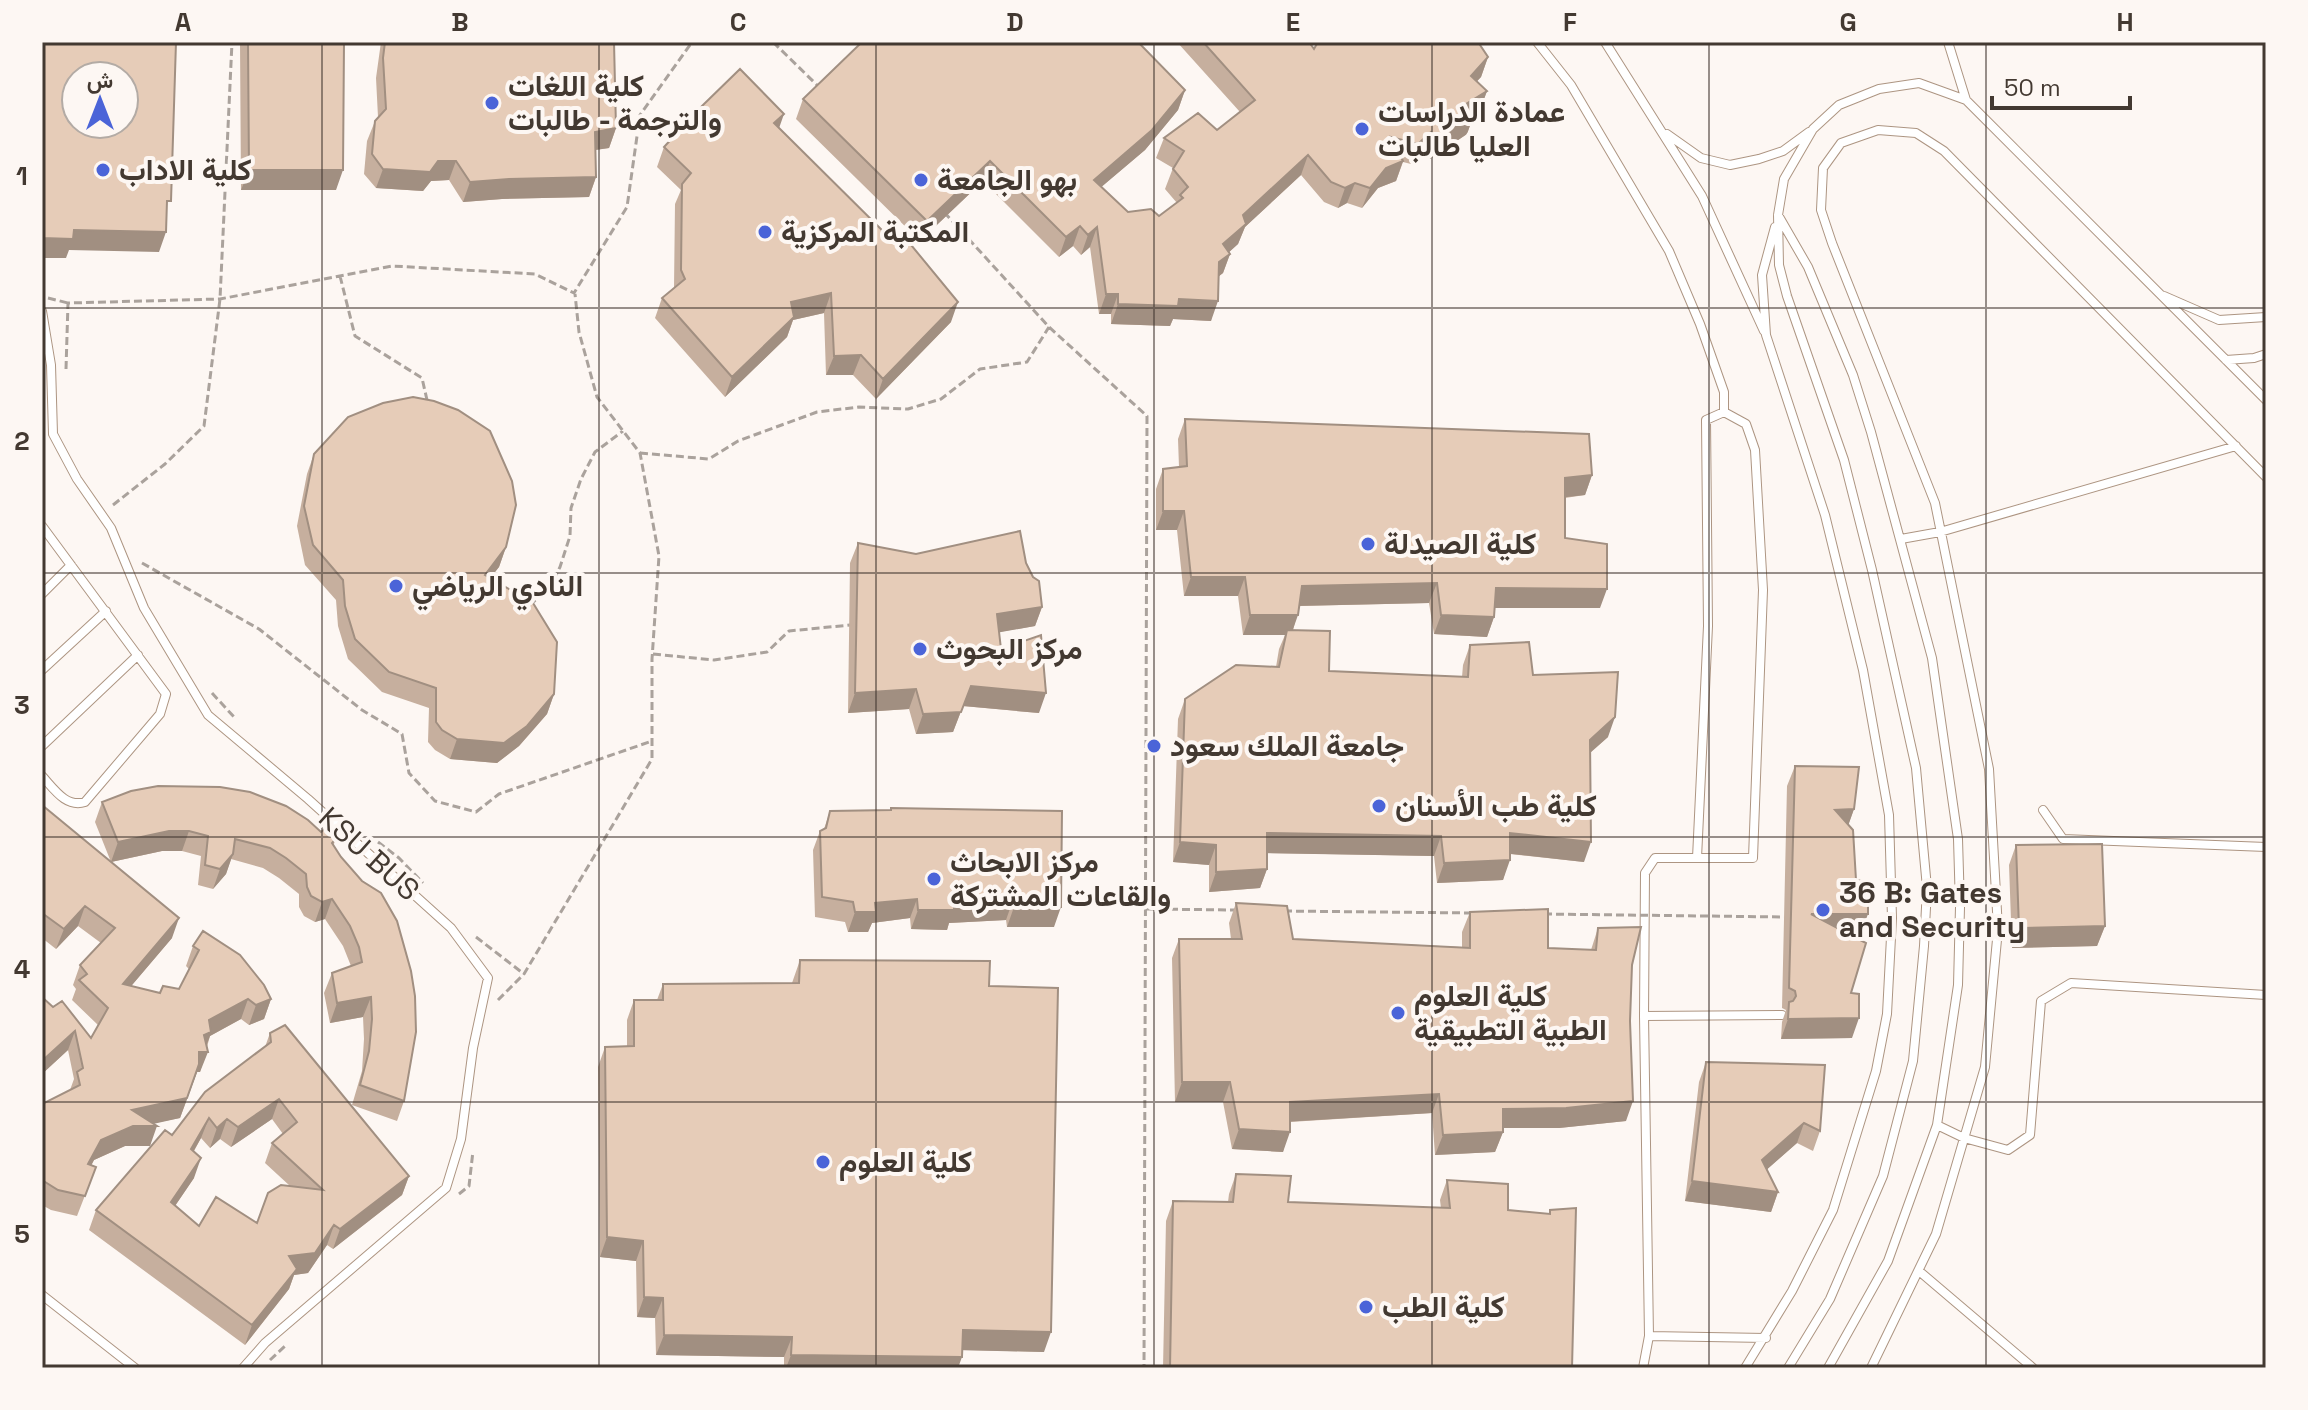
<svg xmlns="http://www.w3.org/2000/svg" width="2308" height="1410" font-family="'Space Grotesk',Vazirmatn,sans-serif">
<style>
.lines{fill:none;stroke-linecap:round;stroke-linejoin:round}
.lane-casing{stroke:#ad9582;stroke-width:10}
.path{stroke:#aaa29c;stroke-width:3;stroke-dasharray:8 4;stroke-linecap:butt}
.lane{stroke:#fff;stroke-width:8}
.path-bridge{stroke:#aaa29c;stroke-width:3;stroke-dasharray:8 4;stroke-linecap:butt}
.wall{fill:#c6af9e;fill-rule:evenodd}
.shaded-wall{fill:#a18f81}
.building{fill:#e6ccb8;stroke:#a18f81;stroke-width:2;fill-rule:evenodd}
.grid{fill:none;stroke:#433931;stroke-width:2;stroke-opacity:0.55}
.poi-dot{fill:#4b64d8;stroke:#fdf7f3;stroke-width:3}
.labels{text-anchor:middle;stroke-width:8;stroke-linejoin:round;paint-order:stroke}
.poi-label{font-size:30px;font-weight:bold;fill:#433931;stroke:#fdf7f3;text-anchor:start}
.street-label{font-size:30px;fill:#433931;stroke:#fdf7f3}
.neatline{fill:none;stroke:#433931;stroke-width:3}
.grid-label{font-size:26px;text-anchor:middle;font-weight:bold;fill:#433931}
</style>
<rect width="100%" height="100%" fill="#fdf7f3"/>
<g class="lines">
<defs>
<path id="lane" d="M1537,42L1571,85L1669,251L1700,324L1724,392V412
M1605,42L1702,196L1764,331
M1948,42L1966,100
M1667,134L1701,158L1730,165L1759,159L1783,151L1809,132
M1778,215L1808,267L1853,375L1871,432L1932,658L1958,839L1960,907L1958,985L1937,1125L1888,1261L1828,1368
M2164,296L2219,320L2266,317
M42,311L51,365L53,434L77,479L111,528L144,608L208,715L308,799L451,928L488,978L473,1048L461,1139L446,1188L265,1343L243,1368
M2226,360L2254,358L2266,354
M42,526L166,694L160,714L85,802C66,808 54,789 42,776
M1901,539L1940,532L2236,446
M42,594L71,565
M42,670L106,611
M42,746L138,655
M2043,810L2063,839L2266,847
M1697,858L1708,626L1706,420L1724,412
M1644,1016L1782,1015
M1937,1125L1964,1138L2008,1150L2030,1135L2041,1001L2071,983L2266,995
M1919,1271L2033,1368
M42,1295L135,1368
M1649,1336L1766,1338
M1643,1368L1649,1336L1644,1016L1645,873L1655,858H1753L1763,590L1755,450L1746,424L1724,412
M1745,1368L1792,1291L1833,1210L1876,1071L1887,1014L1892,918L1889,815L1863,670L1825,515L1766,335L1762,275L1775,227
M1788,1368L1830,1299L1883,1176L1913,1061L1924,946L1927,888L1916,768L1872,570L1844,460L1787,296L1779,265L1778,215L1784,179L1813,129L1839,105L1879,89L1919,83L1966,100L2266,400
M1871,1368L1936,1234L1985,1067L1998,929L1989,769L1935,503L1832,243L1821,210L1823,168L1841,143L1878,130L1916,133L1944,151L2266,477"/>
</defs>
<use href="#lane" class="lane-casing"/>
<path class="path" d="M773,42L820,88
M944,212L1049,327L1147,416L1144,1368
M340,276L355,336L422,378L427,400
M48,298L68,303
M66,369L68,303L220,299L392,266L535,274L574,293L627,207L640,115L692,42
M640,453L709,459L738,441L817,412L859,407L908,409L941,399L980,369L1027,362L1049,327
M113,505L165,464L204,426L220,299L232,42
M142,563L259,629L362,710L402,734L409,773L435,801L476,812L499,794L652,741
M529,605L548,591L560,567L570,536L571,508L581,479L595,452L623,431
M653,654L714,660L767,652L789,631L850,625
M212,693L234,717
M378,842L399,858L423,883
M476,937L524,974
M498,1000L524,974L652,759V659L659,556L640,453L597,397L579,332L575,294
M459,1194L469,1186L473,1151
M270,1360L285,1346"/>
<use href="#lane" class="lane"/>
<path class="path-bridge" d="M1146,909L1237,910
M1284,911L1473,913
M1544,914L1784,917"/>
</g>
<path class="wall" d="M240,42H344L336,190H241Z
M381,42H614L616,128L609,148L595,150L596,177L589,197L502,199L463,202L449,180L431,181L423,191L376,188L364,174L367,141L375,121L378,117L376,78Z
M1177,42H1309L1314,49L1318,42H1481L1480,45L1488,57L1481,77L1477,81L1487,91L1480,110L1474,114L1467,134L1430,159L1424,152L1411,164L1403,162L1396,181L1378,188L1362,208L1347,203L1338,208L1324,202L1301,175L1245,227L1238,244L1229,252L1230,254L1223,273L1218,277L1211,321L1173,319L1170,326L1111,324V314H1099L1090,247L1081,255L1073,246L1059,257L983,181L920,241L796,119L803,99L1185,90L1178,110L1145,150L1101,187L1128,212L1159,216L1177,203L1165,189L1173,168L1156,158L1164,138L1217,130L1240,112Z
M779,128L951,322L876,399L853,375H826L824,313L793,320L787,337L725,397L655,318L662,298L674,288L675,204L681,190L657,167L664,147Z
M1185,419L1592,475L1585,495L1565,498V538L1600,608H1495L1494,617L1487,637L1434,634L1429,603L1299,606L1293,630L1329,671L1462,677L1463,665L1470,645L1533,675L1608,737L1590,753L1584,862L1510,854L1503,880L1437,883L1434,856L1267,853V869L1260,888L1209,892V865L1173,862L1178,719L1185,699L1276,667L1279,649L1285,635H1243L1238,596H1184L1177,530H1156V489L1163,469L1179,467L1178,439Z
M314,454L506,547L499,567L490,578L554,694L547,714L519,746L497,763L450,759L435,750L428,742L429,708L382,692L348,659L338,626L336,600L305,565L297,526L307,474Z
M858,543L916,554L1026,563L1042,607L1035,626L999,632L1001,649L1039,713L963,706L953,732L916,734L909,709L848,713L850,563Z
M1795,766L1854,809L1848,825L1856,880L1861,933H1848L1851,993L1852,1038L1781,1039L1782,1022L1786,1010L1782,1008L1787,786Z
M102,802L321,832L337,837L333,846L404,1101L397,1121L352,1105L362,1071L364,1039L363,1017L330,1023L324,993L332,973L351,966L343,946L325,919L315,922L304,916L299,907V894L279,878L263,868L231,859L226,874L213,889L198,885L201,856L182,851H162L111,862L95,822Z
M42,805L172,938L131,986L160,993L179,989L189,969L186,966L193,946L271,999L264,1019L249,1025L241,1019L210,1036L200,1072H197L180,1118L154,1123L150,1146H125L94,1160L91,1166L96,1167L77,1216L51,1210L42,1205V1104L70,1090L74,1079L68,1050L42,1074V998L91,1038L98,1025L72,1000L76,989L73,985L80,965L101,943L78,926L56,949L42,938Z
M890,810L1054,927H1007L1006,920L949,923L947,930L911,929L910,918L872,923L868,932H848L845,922L815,917L813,850L820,831L824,829L830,811Z
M2016,845L2105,926L2097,946L2012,948L2009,865Z
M1236,903L1293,939L1462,947V932L1470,912L1548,948L1591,950L1598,928L1632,965L1626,1121L1559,1128H1503V1132L1495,1152L1435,1155L1432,1113L1290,1122L1283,1152L1232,1149L1223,1102H1175L1172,958L1179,939H1231L1229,923Z
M800,960L989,986L1044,1352L962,1350L958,1368H784V1357L656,1355L655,1318L637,1317L636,1261L600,1257L598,1067L605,1047L627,1046V1020L634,1000H657L663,984L792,983Z
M270,1033L409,1176L402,1195L333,1249L327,1245L308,1273L294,1275L289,1289L245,1345L89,1230L96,1210L172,1135L265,1047ZM272,1119L283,1134L272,1143L265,1163L290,1186L257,1223L199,1226L175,1206L194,1178V1151L201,1138L210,1148L220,1139L231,1147Z
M1706,1062L1820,1131L1813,1151L1797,1143L1767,1169L1778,1192L1771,1212L1685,1201L1699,1082Z
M1236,1174L1288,1202L1441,1208L1440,1200L1447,1180L1508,1210L1549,1214L1550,1210L1572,1368H1163L1166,1221L1173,1201L1228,1202L1229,1194Z"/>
<path class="shaded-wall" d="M1488,57L1481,77L1464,95L1471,76Z
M1185,90L1178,110L1145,150L1086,200L1094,180Z
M1487,91L1480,110L1474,114L1467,134L1430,159L1437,139L1466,104Z
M784,114L777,134L774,123Z
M616,128L609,148L588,151L595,132Z
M1431,132L1424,152L1411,164L1418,144Z
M1308,155L1301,175L1245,227L1238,244L1216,264L1223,244L1243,215Z
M438,161H456L449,180L431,181L423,191L376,188L383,169Z
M990,161L983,181L920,241L927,221Z
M1403,161L1396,181L1378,188L1362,208L1370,188L1386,168Z
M249,170H343L336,190H241Z
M596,177L589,197L502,199L463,202L470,182L509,179Z
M1355,183L1347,203L1338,208L1345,188Z
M1080,226L1073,246L1059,257L1066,237Z
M1097,227L1090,247L1081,255L1088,235Z
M74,230L166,232L159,252L69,250L66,258H42V238Z
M1230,254L1223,273L1211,282L1219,262Z
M831,293L824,313L793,320L787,337L725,397L732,377L791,302Z
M1106,294H1118L1111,314H1099Z
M1179,299L1218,301L1211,321L1173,319L1170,326L1111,324L1118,304Z
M958,302L951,322L876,399L883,379Z
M861,355L853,375H826L834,356Z
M1592,475L1585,495L1558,498L1565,478Z
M1163,511H1184L1177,530H1156Z
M506,547L499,567L477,595L485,575Z
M1191,577H1245L1238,596H1184Z
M1437,583L1429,603L1295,606L1302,586Z
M1496,588L1607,589L1600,608H1489Z
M1042,607L1035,626L990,634L997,614Z
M1250,615H1298L1291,635L1287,630L1285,635H1243Z
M1441,615L1494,617L1487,637L1434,634Z
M971,686L1046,693L1039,713L963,706L953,732L916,734L923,714Z
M916,689L909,709L848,713L855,693Z
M554,694L547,714L519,746L497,763L450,759L457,739Z
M1615,717L1608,737L1583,759L1590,740Z
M1854,809L1847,829L1835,810Z
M169,831H189L182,851H162L111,862L118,842Z
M1267,833L1441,836L1434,856L1260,853Z
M1510,833L1591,842L1584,862L1503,853Z
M1180,842L1216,845L1209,865L1173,862Z
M233,854L226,874L213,889L220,869Z
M1510,860L1503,880L1437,883L1444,863Z
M1267,869L1260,888L1209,892L1216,872Z
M332,899L325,919L315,922L322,902Z
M917,899L910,918L872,923L868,932H848L855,912L875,903Z
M1013,900L1006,920L949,923L947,930L911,929L918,910L954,904Z
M85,906L78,926L56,949L64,929Z
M1014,907H1061L1054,927H1007Z
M1811,914H1868L1861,933H1804Z
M179,918L172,938L116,1004L123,984Z
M2105,926L2097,946L2012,948L2019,928Z
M371,997L363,1017L330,1023L337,1003Z
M248,999L241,1019L210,1036L204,1052H208L200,1072H197L180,1118L144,1126H157L150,1146H125L94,1160L81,1184L88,1164L101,1140L132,1110L191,1072L209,1020Z
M271,999L264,1019L249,1025L256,1005Z
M1859,1018L1852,1038L1781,1039L1788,1019Z
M75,1031L68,1050L42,1074V1061Z
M1182,1082H1230L1223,1102H1175Z
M1439,1094L1432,1113L1283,1122L1290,1102Z
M279,1099L272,1119L231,1147L238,1127Z
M1633,1101L1626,1121L1559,1128H1495L1503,1109Z
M209,1118L201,1138L184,1168L191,1149Z
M227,1119L220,1139L210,1148L217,1128Z
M1804,1123L1797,1143L1755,1180L1762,1160Z
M1239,1129L1290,1132L1283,1152L1232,1149Z
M1503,1132L1495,1152L1435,1155L1443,1135Z
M201,1158L194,1178L164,1222L171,1202Z
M409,1176L402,1195L333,1249L340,1229Z
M1692,1181L1778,1192L1771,1212L1685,1201Z
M334,1225L327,1245L308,1273L294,1275L289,1289L245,1345L252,1325L289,1256Z
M607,1237L643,1241L636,1261L600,1257Z
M644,1297L663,1298L655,1318L637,1317Z
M963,1330L1051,1332L1044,1352L956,1350Z
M664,1335L792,1337L784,1357L656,1355Z
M791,1355L962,1357L958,1368H786Z"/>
<path class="building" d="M42,42H176L171,201H167L166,232L74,230L73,239L42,238ZM76,76H124V124H76Z
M248,42H344L343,170H249Z
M385,42H614L616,128L595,132L596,177L509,179L470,182L456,161H438L430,172L383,169L372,154L375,121L386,109L383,58Z
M862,42H1138L1185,90L1152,130L1094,180L1128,212L1151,209L1159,216L1183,198L1180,195L1188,187L1173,169L1184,151L1164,138L1198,113L1217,130L1255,100L1203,42H1309L1314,49L1318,42H1478L1488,57L1471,76L1487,91L1466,104L1474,114L1437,139L1431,132L1418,144L1391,137L1403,161L1386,168L1370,188L1355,183L1345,188L1331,182L1308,155L1243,215L1246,224L1223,244L1230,254L1219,262L1218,301L1179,299L1178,306L1118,304V294H1106L1097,227L1088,235L1080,226L1066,237L990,161L927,221L803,99Z
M740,69L784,114L774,123L900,248L907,240L958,302L883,379L861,355L834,356L831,293L791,302L794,317L732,377L662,298L685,279L681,270L682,184L691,173L664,147L702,106Z
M413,397L434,401L458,410L490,431L512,481L516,505L506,547L485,575L533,603L557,642L554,694L527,726L504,743L457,739L442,730L436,722V688L389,672L355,639L345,606L343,580L313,545L304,506L314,454L348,417L383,403Z
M1185,419L1589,434L1592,475L1565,478V538L1607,544V589L1496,588L1494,617L1441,615L1437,583L1302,586L1298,615H1250L1245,577H1191L1184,511H1163V469L1187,466Z
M1020,531L1026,563L1033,577L1039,581L1042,607L997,614L1001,649L1041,635L1046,693L971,686L961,712L923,714L916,689L855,693L858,543L916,554Z
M1287,630L1330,631L1329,671L1468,677L1470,645L1529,642L1533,675L1618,672L1615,717L1590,740L1591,842L1510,833V860L1444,863L1441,836L1267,833V869L1216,872V845L1180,842L1185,699L1236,665L1279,667Z
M1795,766L1859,767L1854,809L1835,810L1853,830L1856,880L1868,882V914H1811L1866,943L1851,993L1859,994V1018L1788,1019L1789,1002L1793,1001L1796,996L1795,991L1789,988Z
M158,786L220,787L250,792L286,806L308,820L321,832L326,828L337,837L332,843L341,857L362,881L381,893L397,921L411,971L415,996L416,1032L404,1101L360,1085L369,1051L372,1019L371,997L337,1003L332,973L362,962L359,947L350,926L332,899L322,902L311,896L307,887L306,874L286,858L270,848L235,839L233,854L220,869L205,865L208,836L189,831H169L118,842L102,802L131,791Z
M42,805L179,918L123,984L160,993L163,986L179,989L199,950L193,946L203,931L240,955L264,985L271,999L256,1005L248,999L209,1020L211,1032L204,1035L208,1052H199V1064L187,1098L132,1110L157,1126H133L101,1140L88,1164L96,1167L85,1196L58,1190L42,1180V1104L80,1085L77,1072L83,1068L75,1031L42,1061V998H43L53,1007L62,1001L91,1038L108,1008L79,980L87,974L80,965L115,928L85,906L64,929L42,913Z
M891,808L1062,811L1061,907H1014L1013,900L954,904V910H918L917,899L875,903L876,912H855L853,902L822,897L820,831L826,828L830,811L891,810Z
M2102,844L2105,926L2019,928L2016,845Z
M1236,903L1287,906L1293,939L1470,948V912L1548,909V948L1596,950L1598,928L1641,927L1632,965L1630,1021L1633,1101L1566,1108L1503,1109V1132L1443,1135L1439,1094L1290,1102V1132L1239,1129L1230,1082H1182L1179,939H1242Z
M800,960L990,961L989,986L1058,988L1051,1332L963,1330L962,1357L791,1355L792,1337L664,1335L663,1298L644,1297L643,1241L607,1237L605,1047L634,1046V1000H663V984L799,983Z
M285,1025L409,1176L340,1229L334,1225L315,1253L289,1256L297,1269L252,1325L96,1210L165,1130L172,1135L205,1092L271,1042L270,1033ZM279,1099L297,1122L272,1143L323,1190L281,1185L268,1193L257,1223L216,1197L199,1226L171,1202L201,1158L191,1149L209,1118L217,1128L227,1119L238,1127Z
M1706,1062L1825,1065L1820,1131L1804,1123L1762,1160L1778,1192L1692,1181Z
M1236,1174L1291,1176L1288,1202L1450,1208L1447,1180L1508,1184V1210L1550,1214V1210L1576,1208L1572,1368H1170L1173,1201L1233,1202Z"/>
<path class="grid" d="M322,42V1368M599,42V1368M876,42V1368M1154,42V1368M1432,42V1368M1709,42V1368M1986,42V1368M42,308H2266M42,573H2266M42,837H2266M42,1102H2266"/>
<g class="poi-dot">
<circle cx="492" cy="103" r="8"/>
<circle cx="1362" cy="129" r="8"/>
<circle cx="103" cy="170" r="8"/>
<circle cx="921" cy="180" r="8"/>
<circle cx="765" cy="232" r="8"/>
<circle cx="1368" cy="544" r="8"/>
<circle cx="396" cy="586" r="8"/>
<circle cx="920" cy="649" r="8"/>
<circle cx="1154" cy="746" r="8"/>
<circle cx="1379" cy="806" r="8"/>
<circle cx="934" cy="879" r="8"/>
<circle cx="1823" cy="910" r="8"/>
<circle cx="1398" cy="1013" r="8"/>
<circle cx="823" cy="1162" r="8"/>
<circle cx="1366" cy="1307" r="8"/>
</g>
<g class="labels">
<g class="poi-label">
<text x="508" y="96">كلية اللغات<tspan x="508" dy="34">والترجمة - طالبات</tspan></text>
<text x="1378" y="122">عمادة الدراسات<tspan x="1378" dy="34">العليا طالبات</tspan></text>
<text x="119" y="180">كلية الاداب</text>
<text x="937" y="190">بهو الجامعة</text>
<text x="781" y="242">المكتبة المركزية</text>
<text x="1384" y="554">كلية الصيدلة</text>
<text x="412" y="596">النادي الرياضي</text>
<text x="936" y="659">مركز البحوث</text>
<text x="1170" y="756">جامعة الملك سعود</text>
<text x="1395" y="816">كلية طب الأسنان</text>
<text x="950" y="872">مركز الابحاث<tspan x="950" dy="34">والقاعات المشتركة</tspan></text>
<text x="1839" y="903">36 B: Gates<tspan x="1839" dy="34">and Security</tspan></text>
<text x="1414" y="1006">كلية العلوم<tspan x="1414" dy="34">الطبية التطبيقية</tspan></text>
<text x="839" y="1172">كلية العلوم</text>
<text x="1382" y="1317">كلية الطب</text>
</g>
<g class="street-label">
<text transform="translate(369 854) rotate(42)" y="10">KSU BUS</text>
</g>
</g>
<rect width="2308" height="1410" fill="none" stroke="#fdf7f3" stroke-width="88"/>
<g transform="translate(100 100)"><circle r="38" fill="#fdf7f3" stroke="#b3aba5" stroke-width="2"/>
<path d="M0-6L14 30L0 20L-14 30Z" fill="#4b64d8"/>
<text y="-12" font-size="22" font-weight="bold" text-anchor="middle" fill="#433931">ش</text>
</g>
<path d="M1992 96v12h138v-12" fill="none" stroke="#433931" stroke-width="4"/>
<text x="2004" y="96" font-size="24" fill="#433931" stroke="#fdf7f3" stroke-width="6" paint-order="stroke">50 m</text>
<rect x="44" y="44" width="2220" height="1322" class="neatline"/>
<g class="grid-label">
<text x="183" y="31">A</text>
<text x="460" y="31">B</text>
<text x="738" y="31">C</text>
<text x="1015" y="31">D</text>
<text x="1293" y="31">E</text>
<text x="1570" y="31">F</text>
<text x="1848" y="31">G</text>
<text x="2125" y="31">H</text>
<text x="22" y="185">1</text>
<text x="22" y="450">2</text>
<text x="22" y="714">3</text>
<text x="22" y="978">4</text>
<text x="22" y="1243">5</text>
</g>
</svg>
